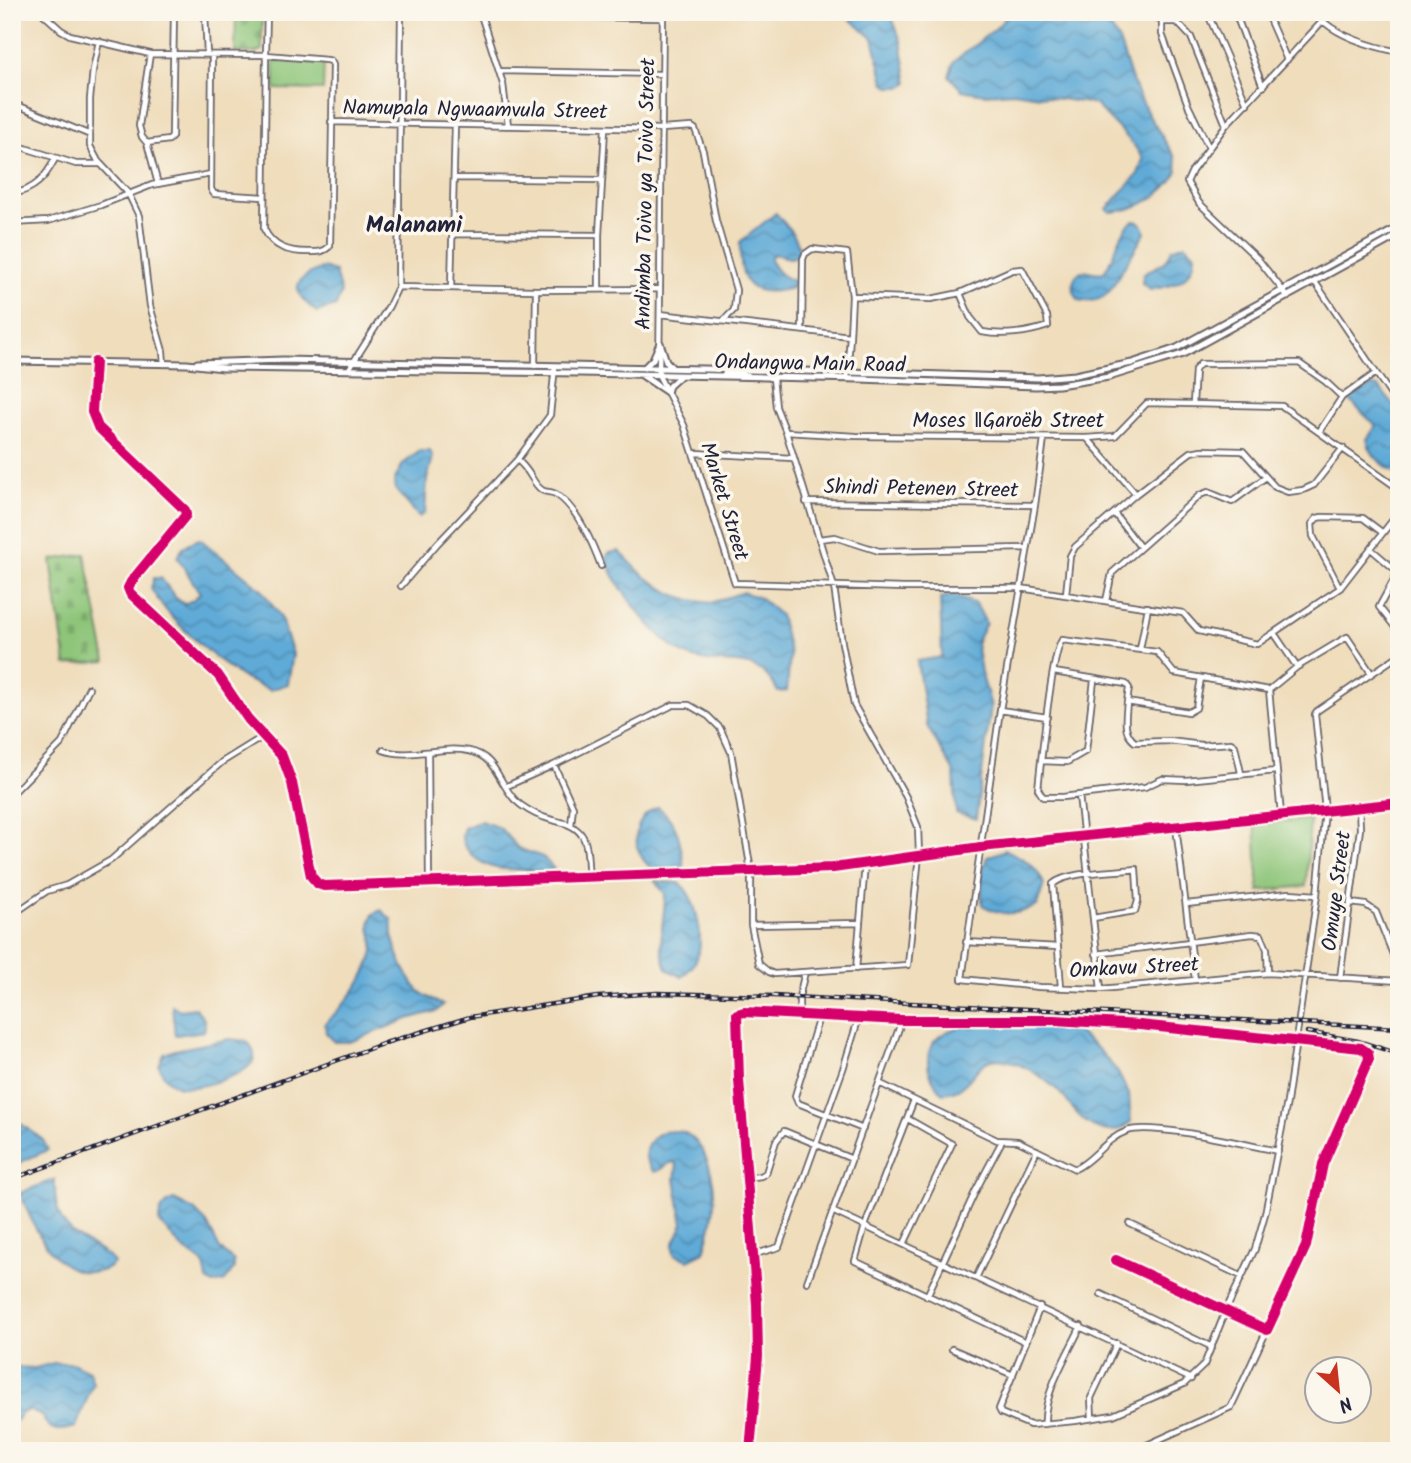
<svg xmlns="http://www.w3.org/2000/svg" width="1411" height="1463" font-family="Kalam,sans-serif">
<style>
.green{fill:#8dc579;stroke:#58745a;stroke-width:2}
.cemetery{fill:url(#cemetery-stones);stroke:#58745a;stroke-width:2}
.water{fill:url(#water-waves);stroke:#406689;stroke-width:2}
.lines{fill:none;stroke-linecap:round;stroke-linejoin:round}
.minor-casing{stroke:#6a6368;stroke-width:8}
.major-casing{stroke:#6a6368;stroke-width:9}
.minor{stroke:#fff;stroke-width:4.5}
.major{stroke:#fff;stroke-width:5}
.rail-casing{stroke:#22223b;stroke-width:4.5}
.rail{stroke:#fbf7ec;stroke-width:2;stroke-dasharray:5;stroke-linecap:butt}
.cycleway-casing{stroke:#fbf7ec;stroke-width:15}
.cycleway{stroke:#d6006c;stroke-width:10}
.labels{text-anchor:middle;stroke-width:7;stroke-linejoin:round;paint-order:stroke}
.street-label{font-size:21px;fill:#22223b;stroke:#fbf7ec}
.neighbourhood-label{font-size:23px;font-weight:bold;fill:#22223b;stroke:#fbf7ec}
</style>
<defs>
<pattern id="cemetery-stones" width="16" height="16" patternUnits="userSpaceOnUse" patternTransform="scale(1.75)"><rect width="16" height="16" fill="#8dc579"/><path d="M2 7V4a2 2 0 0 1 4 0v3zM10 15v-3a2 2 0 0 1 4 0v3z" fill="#79a96a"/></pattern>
<pattern id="water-waves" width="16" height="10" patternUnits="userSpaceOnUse" patternTransform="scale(1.75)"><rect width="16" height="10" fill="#5eaad7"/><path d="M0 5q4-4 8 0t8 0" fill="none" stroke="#4d8ab0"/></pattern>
</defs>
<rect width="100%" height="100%" fill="#fbf7ec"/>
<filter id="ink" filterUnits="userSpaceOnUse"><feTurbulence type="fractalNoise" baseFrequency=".0143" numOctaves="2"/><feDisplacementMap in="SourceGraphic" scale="14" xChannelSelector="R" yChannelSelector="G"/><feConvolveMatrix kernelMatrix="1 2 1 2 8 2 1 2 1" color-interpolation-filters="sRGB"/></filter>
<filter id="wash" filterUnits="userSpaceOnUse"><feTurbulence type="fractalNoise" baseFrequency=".00686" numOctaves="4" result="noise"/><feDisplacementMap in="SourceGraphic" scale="28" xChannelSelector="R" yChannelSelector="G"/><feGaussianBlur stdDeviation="1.57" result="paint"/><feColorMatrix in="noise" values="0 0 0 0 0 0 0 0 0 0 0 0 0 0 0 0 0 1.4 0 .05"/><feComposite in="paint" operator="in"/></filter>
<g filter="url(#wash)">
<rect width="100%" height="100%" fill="#efddbc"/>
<path class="green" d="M274,60L324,62L323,90L275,89Z
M1310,819L1306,886L1259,891L1255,825Z"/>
<path class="cemetery" d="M236,12H262V50L255,53L235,52Z
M85,554L106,661L66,665L51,560Z"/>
<path class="water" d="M841,12H890L901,41L908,83L901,87H889L884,82L873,38Z
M1011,12H1092L1110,26L1119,41L1133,83L1148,114L1175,157L1178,171C1165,195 1137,211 1110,212L1107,209L1138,174L1143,159C1131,137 1111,123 1095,104L1013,92L984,94L962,90L949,76L954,61L995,29Z
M776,213C785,225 805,242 797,257L790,258L773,254L770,260C776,271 782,277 794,281L793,288C749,299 739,285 740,242Z
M1133,221C1141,221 1144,225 1145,233L1109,292C1100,301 1091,302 1079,300C1071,291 1070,272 1086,271C1093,271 1097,274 1104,272C1115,257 1118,232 1133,221Z
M1185,244L1195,254C1194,281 1172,286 1150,290L1142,283L1143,275C1156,263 1165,269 1172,249Z
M323,268L335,272L341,293L336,306L317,312C290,292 291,279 323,268Z
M1371,386L1379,387L1399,412V475C1384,466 1370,457 1367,439L1376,426L1348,399Z
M420,451H430L433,457L427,480L425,513L419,517L395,489L394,481L403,464Z
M200,539L261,589L280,616L293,654L288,684L270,690C262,686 253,683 245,679C217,661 166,618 151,588L154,578H161L175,597L184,604L193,600L200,593L177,557C183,546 188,543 200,539Z
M619,551L644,576L672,594L691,600L711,603L743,592L760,598L780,615L790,654L787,691L778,692C756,648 724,671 688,656C661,645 613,585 606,557L609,553Z
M954,595L976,604L986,623L976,643L981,672L991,706L976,819L956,813L954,772L927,726L917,661L942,657L940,598Z
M658,807C679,823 681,843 684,868L652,869C630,851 630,819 658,807Z
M481,821L500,828L518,848L543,857L554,869L547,872C517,867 486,877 466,848C461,841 461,835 464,828Z
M1005,850C1024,858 1036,865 1044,884L1037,906C1016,915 1002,917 982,905L981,874L987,857Z
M655,881L680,883C697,899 707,944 694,964C691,969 685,973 682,977L668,970C655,943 665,923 665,894Z
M381,910L392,920C389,940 405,976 419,991C425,997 436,1001 443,1005L437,1011L408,1019L350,1042H335L326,1033L325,1024C344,1005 368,979 373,951C376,935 365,931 373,914Z
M172,1005L180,1010L195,1008C202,1015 207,1020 204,1031L175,1035Z
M1039,1024L1075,1030L1099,1050L1117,1071L1129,1094L1131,1122C1112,1140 1088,1128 1073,1109C1069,1105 1067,1100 1063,1096C1051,1083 1032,1069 1015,1063C971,1046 981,1090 943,1093C933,1083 927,1073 928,1059C930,1014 1009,1024 1039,1024Z
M229,1039L247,1041C252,1047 256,1053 253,1061C246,1076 193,1092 177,1086C168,1082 162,1074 159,1066L164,1054L175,1050Z
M12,1117L43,1140L48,1150L12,1166Z
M665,1131C670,1132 677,1130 682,1132C691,1134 697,1142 702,1150C721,1184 715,1217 704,1252L688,1260L674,1254L673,1245L683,1224L675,1179L677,1165L673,1162C665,1164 663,1170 654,1172C639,1156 645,1139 665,1131Z
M55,1179C54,1214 61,1229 92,1246C101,1251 108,1254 114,1263C107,1271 99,1272 89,1272C51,1272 32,1223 20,1193Z
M174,1200L194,1210L207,1223L220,1249L234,1261V1269L225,1281L213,1284L207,1280L204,1264L181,1247L159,1222C159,1211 163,1204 174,1200Z
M54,1363H72L89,1371L93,1383L76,1427C61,1431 48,1434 43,1416L29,1410L22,1413L15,1422L12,1420V1367L35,1368Z"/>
</g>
<g filter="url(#ink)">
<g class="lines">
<defs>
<path id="minor" d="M41,12L61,30L70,35L150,54L266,55L267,12
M205,12L207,55
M480,12L503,84L508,125
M504,12L516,16L663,18
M663,12L659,376L684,425L735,583L904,588H1020L1183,613L1199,631L1257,644L1340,588L1399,512
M1151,12L1162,22H1177L1191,37L1226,125
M1207,12L1247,104
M1235,12L1263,87
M1266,12L1287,60
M1174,21L1181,12
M1162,22V34L1188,105L1209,148
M1324,22C1343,38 1374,47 1399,52
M99,41L93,70L90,99V146L98,161L128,193L139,216L150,306L163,351L164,364
M150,54L139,126L142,137L147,143L158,184
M212,55L211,189L214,194L264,197
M266,55L327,60L331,61L333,65L330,246C323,253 317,252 308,252C289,252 273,248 264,229Z
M499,71L662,74
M12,103L88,134
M331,122L661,129L692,127L695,129L703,151L716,221L736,290L734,310L723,321
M147,143L169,140L172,137L174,12
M12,144L76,164H100
M454,178L601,180
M12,194C35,190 45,178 55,159
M12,223L48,221L101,205L152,185L211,174
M453,234L599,235
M1022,269L1047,316L1048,326C1028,333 1002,336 982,332L970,317L960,293L1012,270Z
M1315,282L1399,407
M398,287L536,290L660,289
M451,288L455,124
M599,289V235L605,128
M1288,297L1258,259L1199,203L1187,182L1192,171L1226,125L1331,12
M660,314L850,336L847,379
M802,330L803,259L805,254L812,249L847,253L852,296L931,299L960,293
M850,336L852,296
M95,362L92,412L98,427L185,510L186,515L131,582L128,588L130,593L218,675L248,719L282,756L292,783L311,876L318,884L324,886L833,868L981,847L1399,803
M535,366L536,290
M349,369L389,306L398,287L401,12
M725,372L748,375
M1193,404L1195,370L1200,364L1299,363L1326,382L1342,397
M786,432L856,436L1087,438L1115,436L1147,403L1282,406L1399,489
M1319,432L1342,397L1376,373
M1087,438L1136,494
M1044,439L1035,505L1000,710L962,979L1039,987L1101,989L1268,973L1399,981
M694,453L793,458
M517,460C530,469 533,485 542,490C546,493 552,491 557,495C577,508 593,544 601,566
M806,502L1035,505
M1114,513L1140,547
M819,539L835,537L879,551L1027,548
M1371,549L1398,572L1379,607L1399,632
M401,586L437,544L517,460L550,415L555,366
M1340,588L1313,536L1312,524L1317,518L1322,517L1363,518L1383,533
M1066,594L1070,556L1075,547L1136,494L1191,452L1201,450L1243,451L1275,487L1288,492L1303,490L1314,485L1343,448
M1106,601L1112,573L1200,495L1208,492L1232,502L1266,477
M1274,633L1297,667
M1140,649L1148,607
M1054,672L1126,684L1129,688L1127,702L1189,712L1196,708L1201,678
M1094,680L1086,751L1067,762L1041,761L1038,789L1043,797H1063L1145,787L1162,779L1186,780L1276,771
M1269,690L1297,667L1347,637L1371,673
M1269,690L1281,814
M1127,702C1126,717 1122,732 1135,742L1169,741L1202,745L1231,743L1235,746L1241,773
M1000,710L1047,717
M383,750C411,760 440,745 469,751C496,756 498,782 515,800C522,807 534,814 543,817C556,822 572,822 581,834C589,844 587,864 589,876
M428,753L429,883
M1041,761C1044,739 1052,654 1062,640L1157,652L1174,673L1269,690
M554,765L573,807L571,825
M507,786L554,765L673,705H689L708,716L720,728L731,752L751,871V925L759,964L769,972L774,974L908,965L919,855L918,827L906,797L854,705L842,643L834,587L786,432L776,407L773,378H770
M12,794L62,743L89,688
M1079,795L1101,989
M1176,827L1195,980
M1351,903L1366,905L1376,912L1396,962L1398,970L1396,980
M1186,904L1289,893L1317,895
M12,915L47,891L67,885L111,860L222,762L264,736
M751,925L860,923
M966,942L1058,947
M1096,954L1252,934L1261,935L1267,949L1268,973
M856,969L865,864
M1340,978L1360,829L1359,807
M1061,987L1053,884C1067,871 1116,872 1136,869L1138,901L1135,911L1093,918
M799,1014V997L805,972
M819,1017L795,1096L798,1103L863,1129
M879,1083L997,1140L1018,1141L1075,1169C1094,1160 1105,1139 1127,1131C1154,1122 1246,1145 1278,1151
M914,1100L865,1226L855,1261L1026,1342
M747,1178L761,1176L766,1173L776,1141L784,1131L852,1159
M834,1212L1191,1379
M1130,1224L1241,1276
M904,1244L952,1144L908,1119
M752,1255L779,1247L843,1069L859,1017
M976,1278L1037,1150
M807,1282L902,1020
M1101,1294L1212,1347
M927,1296L976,1190L1002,1141
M1040,1307L999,1409L1001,1413L1030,1425L1075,1421L1113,1415L1184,1384L1204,1365L1226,1310L1255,1249L1265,1214L1287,1102L1317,895L1325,810L1315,714L1317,711L1399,655
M952,1349L1013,1375
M1092,1418L1091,1398L1117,1343
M1045,1424C1043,1393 1068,1354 1081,1326
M1147,1445L1231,1407L1267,1330
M750,1451L758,1356L757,1304L739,1080L737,1014L744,1012L902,1020H1054L1140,1025L1361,1048L1368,1053L1369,1059L1323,1164L1306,1246L1267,1330L1116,1260"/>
<path id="major" d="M660,343L666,361L672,368
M12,361L187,364L223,368L580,373L860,379L1036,386L1059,385L1109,377L1183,354L1399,235
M197,363L283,360L848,372L1038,378L1075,375L1132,363L1177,348L1399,227
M644,368L653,359L660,343
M643,376L667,392L669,386L679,377"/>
</defs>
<use href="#minor" class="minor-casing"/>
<use href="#major" class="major-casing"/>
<use href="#minor" class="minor"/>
<use href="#major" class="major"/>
<defs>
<path id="rail" d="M1307,1032L1358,1041L1399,1054
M12,1179L385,1043L470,1017L598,997L657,993L774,996L1399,1028"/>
</defs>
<use href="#rail" class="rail-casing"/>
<use href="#rail" class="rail"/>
<defs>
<path id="cycleway" d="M95,362L92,412L98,427L185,510L186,515L131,582L128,588L130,593L218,675L248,719L282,756L292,783L311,876L318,884L324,886L833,868L981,847L1399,803
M750,1451L758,1356L757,1304L739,1080L737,1014L744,1012L902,1020H1054L1140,1025L1361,1048L1368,1053L1369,1059L1323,1164L1306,1246L1267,1330L1116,1260"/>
</defs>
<use href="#cycleway" class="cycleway-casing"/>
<use href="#cycleway" class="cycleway"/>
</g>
</g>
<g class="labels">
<g class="street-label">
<text transform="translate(475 109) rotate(1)" y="7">Namupala Ngwaamvula Street</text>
<text transform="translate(645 194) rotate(-89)" y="7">Andimba Toivo ya Toivo Street</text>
<text transform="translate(810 363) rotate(1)" y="7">Ondangwa Main Road</text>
<text x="1008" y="427">Moses ǁGaroëb Street</text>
<text transform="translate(921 488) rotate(1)" y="7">Shindi Petenen Street</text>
<text transform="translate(725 501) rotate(73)" y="7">Market Street</text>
<text transform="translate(1336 891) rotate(-83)" y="7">Omuye Street</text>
<text transform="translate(1134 967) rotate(-3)" y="7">Omkavu Street</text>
</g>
<g class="neighbourhood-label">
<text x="414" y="232">Malanami</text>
</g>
</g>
<rect width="1411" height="1463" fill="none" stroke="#fbf7ec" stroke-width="42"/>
<g transform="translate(1338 1390) rotate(153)"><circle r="33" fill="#fbf7ec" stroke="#a4a2a5" stroke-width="2"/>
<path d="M0-5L12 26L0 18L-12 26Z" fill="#c8321e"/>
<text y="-10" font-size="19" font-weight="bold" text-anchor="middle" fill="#22223b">N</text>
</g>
</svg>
